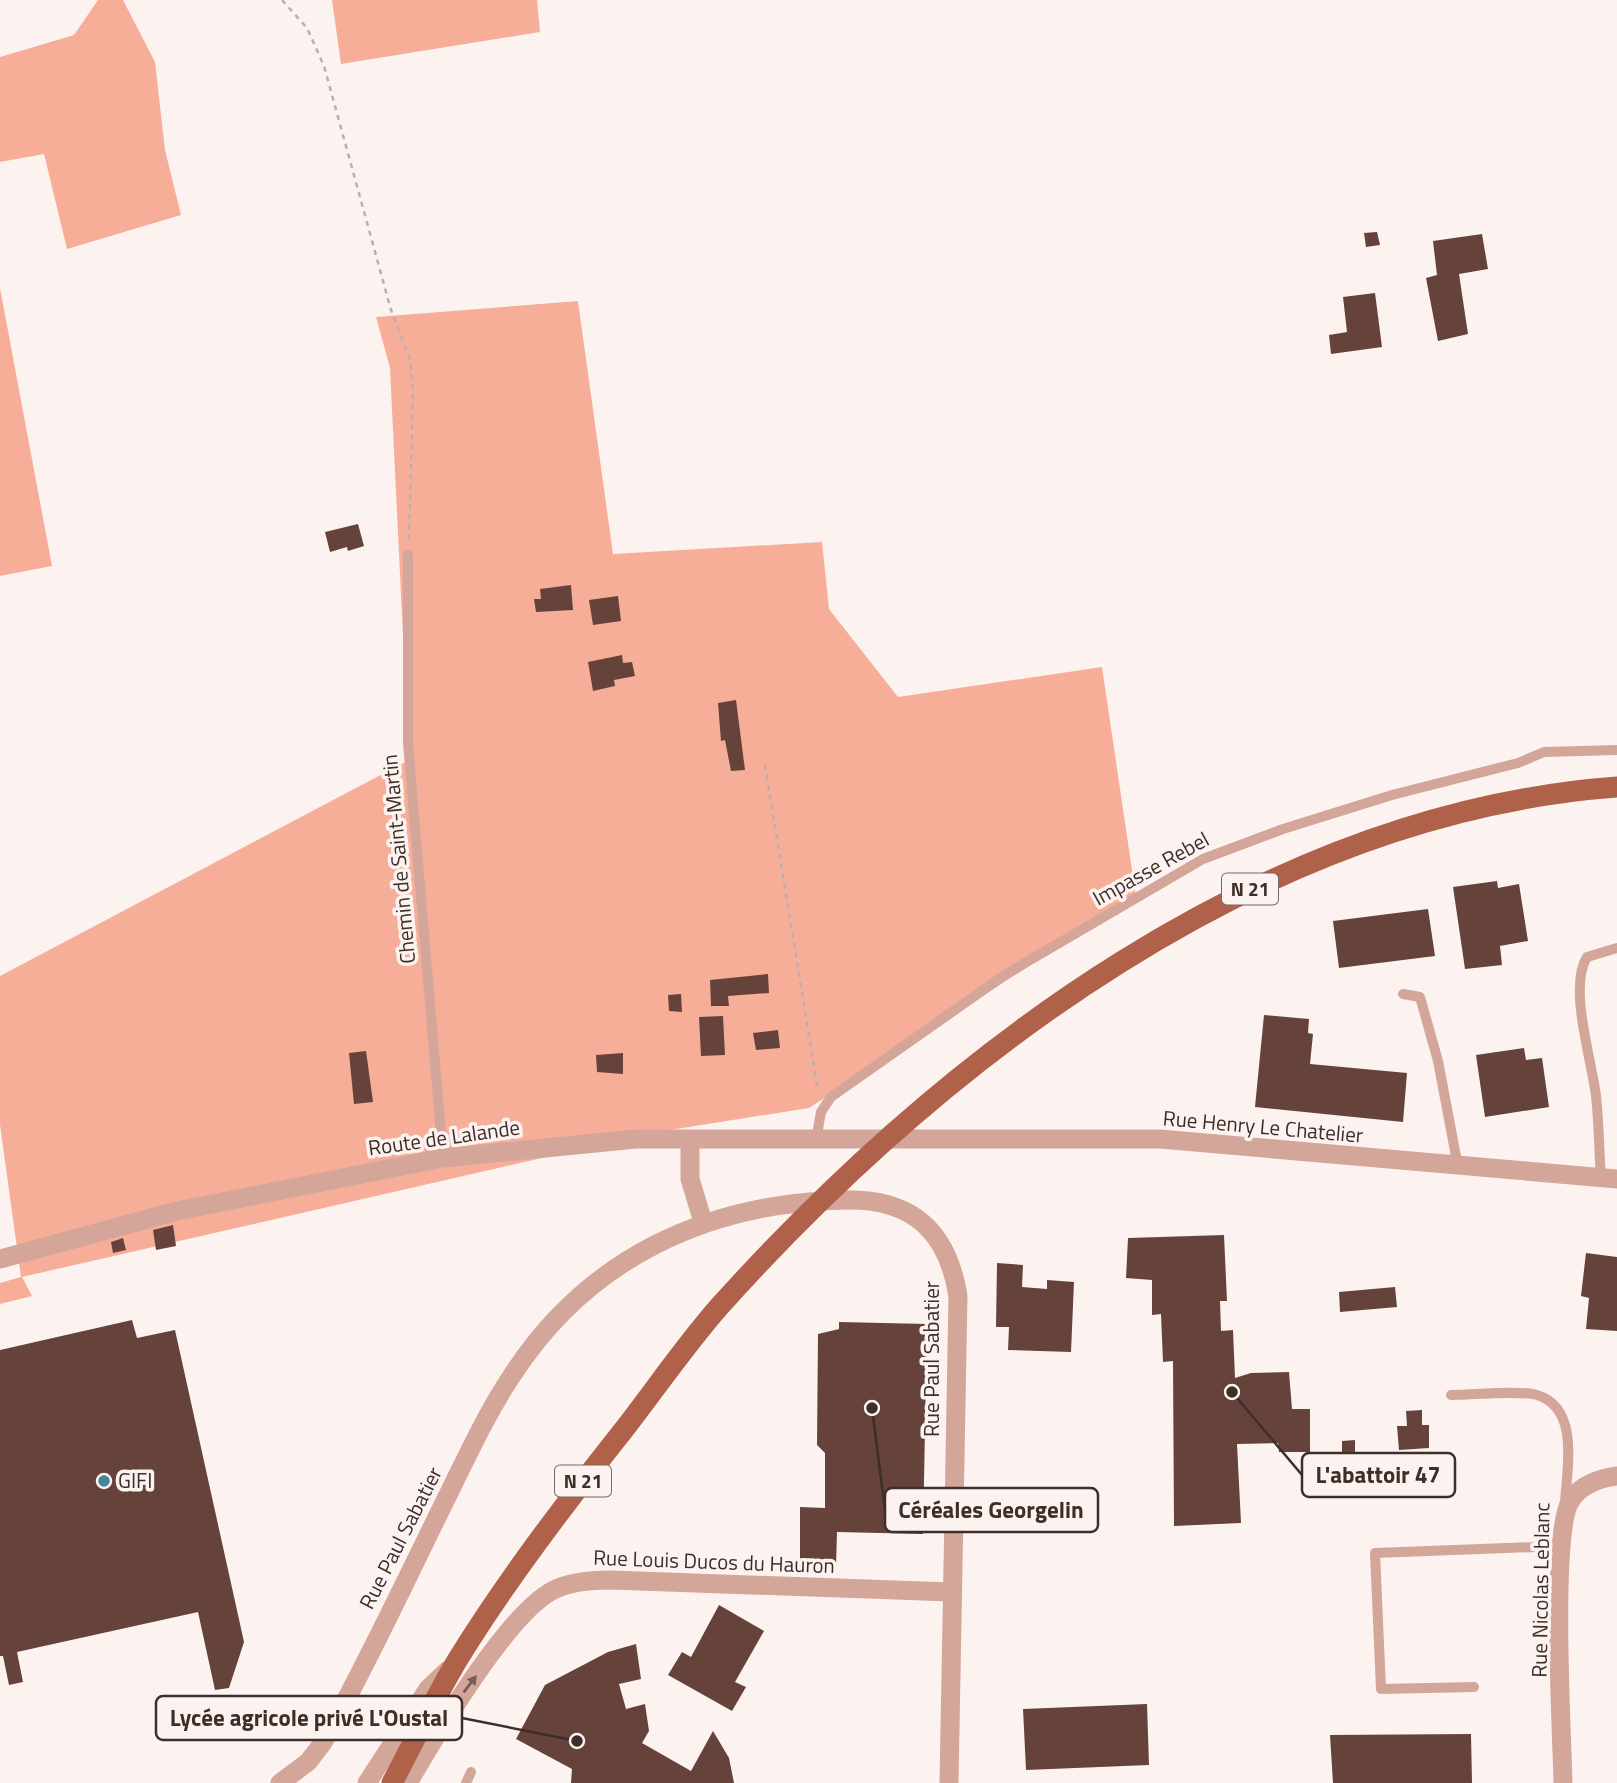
<svg xmlns="http://www.w3.org/2000/svg" width="1617" height="1783" font-family="'Titillium Web',sans-serif">
<style>
.green{fill:#f7ae99}
.building{fill:#65433a}
.lines{fill:none;stroke-linecap:round;stroke-linejoin:round}
.path{stroke:#bbafac;stroke-width:2.5;stroke-dasharray:5 5;stroke-linecap:butt}
.lane{stroke:#d4a699;stroke-width:10}
.street{stroke:#d4a699;stroke-width:19}
.primary{stroke:#b0614a;stroke-width:21}
.oneway{fill:#7a5e56}
.poi-dot{fill:#448697;stroke:#fcf3f1;stroke-width:2.5}
.labels{text-anchor:middle;stroke-width:7;stroke-linejoin:round;paint-order:stroke}
.shield{fill:#fcf3f1;stroke:#776966;stroke-width:2}
.shield-label{font-size:19px;font-weight:bold;fill:#3e2e2a}
.street-label{font-size:21px;fill:#3e2e2a;stroke:#fcf3f1}
.poi-label{font-size:21px;fill:#3e2e2a;stroke:#fcf3f1;text-anchor:start}
.leader{fill:none;stroke:#3e2e2a;stroke-width:2.5}
.callout-dot{fill:#3e2e2a;stroke:#fcf3f1;stroke-width:2.5}
.callout{fill:#fcf3f1;stroke:#3e2e2a;stroke-width:2.5}
.callout-label{font-size:23px;text-anchor:middle;font-weight:bold;fill:#3e2e2a}
</style>
<rect width="100%" height="100%" fill="#fcf3f1"/>
<path class="green" d="M98,0H123L155,62L165,150L181,215L67,249L44,154L0,162V57L74,35Z
M332,0H537L540,32L341,64Z
M0,288L52,566L0,576Z
M578,301L613,554L822,542L829,609L898,697L1102,667L1136,897L809,1108L651,1133L22,1277L32,1296L0,1304V1283L21,1277L0,1125V976L409,760L390,368L376,317Z"/>
<path class="building" d="M1377,232L1380,245L1366,247L1364,233Z
M1482,234L1488,269L1459,274L1468,334L1438,341L1426,278L1437,275L1433,241Z
M1375,293L1382,347L1331,354L1329,335L1347,332L1343,297Z
M358,524L364,546L348,551L347,547L330,552L325,532Z
M571,585L573,610L536,612L534,599H541L540,589Z
M618,596L621,621L593,625L589,600Z
M622,655L623,663L632,662L635,676L614,680L615,686L593,691L588,662Z
M736,700L745,770L731,771L725,740L721,741L718,703Z
M1497,881L1498,888L1519,884L1528,941L1500,946L1502,965L1465,969L1453,887Z
M1428,909L1435,956L1339,968L1333,921Z
M768,974L769,993L728,996L729,1006H711L710,980Z
M681,994L682,1012L669,1011L668,995Z
M1264,1015L1309,1019L1308,1033L1313,1034L1310,1064L1407,1073L1403,1122L1255,1107Z
M723,1016L725,1055L701,1056L699,1017Z
M778,1030L780,1048L756,1050L753,1033Z
M1524,1048L1526,1060L1542,1058L1549,1107L1485,1117L1476,1055Z
M366,1051L373,1102L354,1104L349,1053Z
M623,1053V1074L597,1072L596,1055Z
M173,1225L176,1246L156,1250L153,1230Z
M1224,1235L1227,1301H1220L1221,1331L1233,1330L1235,1378L1251,1373L1289,1372L1292,1409H1310V1452H1279L1278,1443L1237,1444L1241,1523L1174,1526L1173,1361L1163,1362L1161,1314L1152,1315V1280L1126,1278L1128,1238Z
M123,1238L126,1250L113,1253L111,1242Z
M1586,1253L1617,1257V1331L1586,1329L1589,1298L1581,1296Z
M997,1263L1023,1265L1022,1287L1047,1289V1280L1074,1282L1071,1352L1008,1350L1009,1327H996Z
M1395,1287L1397,1307L1340,1312L1339,1292Z
M132,1320L137,1338L175,1330L244,1642L229,1688L215,1690L198,1612L17,1652L23,1682L9,1685L3,1656H0V1350Z
M839,1322L927,1324L923,1534L837,1532L836,1566H800V1507L825,1508V1453L817,1445L818,1334L839,1329Z
M1422,1410V1425H1429V1448L1399,1450L1397,1426H1407L1406,1411Z
M1355,1440V1456H1342V1441Z
M719,1605L764,1631L735,1682L746,1687L732,1711L668,1675L682,1652L691,1657Z
M636,1644L641,1679L619,1684L626,1709L645,1704L649,1731L642,1743L691,1771L713,1731L729,1758L734,1783H571L572,1769L516,1739L545,1685L608,1652Z
M1147,1704L1149,1765L1026,1770L1023,1709Z
M1471,1734L1472,1783H1333L1330,1735Z"/>
<g class="lines">
<path class="path" d="M282,0L307,28L324,66L391,310L410,360L413,393L409,541
M765,765L818,1091"/>
<path class="lane" d="M408,555V743L443,1158
M1403,994L1420,997L1438,1061L1458,1167
M816,1140L821,1112L831,1097L1006,974L1203,859L1283,829L1392,795L1518,763L1544,752L1617,750
M1601,1178C1599,1151 1599,1123 1596,1096C1592,1061 1568,987 1587,957L1617,948
M1451,1395C1471,1395 1520,1390 1537,1395C1580,1408 1567,1469 1565,1502
M1474,1687L1381,1689L1375,1553L1562,1546
M466,1783L471,1772"/>
<path class="street" d="M690,1140V1179L703,1222
M0,1259L177,1211L443,1158L636,1139H1160L1617,1179
M280,1783L308,1762L322,1744C366,1666 404,1584 444,1503C465,1461 485,1416 511,1377C588,1257 709,1202 847,1200C914,1199 948,1233 958,1296L949,1783
M367,1783L428,1689L448,1670
M408,1783C435,1737 511,1606 558,1588C575,1581 593,1580 611,1580L951,1592
M1563,1783C1562,1734 1550,1531 1571,1500C1580,1485 1601,1478 1617,1476"/>
<path class="primary" d="M392,1783C414,1742 434,1699 458,1659C506,1581 565,1504 622,1432C654,1391 684,1347 718,1308C946,1054 1265,813 1617,787"/>
</g>
<defs><path id="oneway-solid" d="M-6-.8H1V-3.2L6.5 0L1 3.2V.8H-6Z" transform="scale(1.75)"/></defs>
<use class="oneway" href="#oneway-solid" transform="translate(470 1684) rotate(-53)"/>
<circle class="poi-dot" cx="104" cy="1481" r="7"/>
<g class="labels">
<g class="shield">
<rect x="1222" y="873.5" width="56" height="31" rx="5"/>
<rect x="555" y="1465.5" width="56" height="31" rx="5"/>
</g>
<g class="shield-label">
<text x="1250" y="896">N 21</text>
<text x="583" y="1488">N 21</text>
</g>
<g class="street-label">
<text transform="translate(399 859) rotate(-95)" y="7">Chemin de Saint-Martin</text>
<text transform="translate(1151 869) rotate(-29)" y="7">Impasse Rebel</text>
<text transform="translate(1263 1127) rotate(5)" y="7">Rue Henry Le Chatelier</text>
<text transform="translate(444 1138) rotate(-8)" y="7">Route de Lalande</text>
<text transform="translate(932 1359) rotate(-90)" y="7">Rue Paul Sabatier</text>
<text transform="translate(401 1538) rotate(-63)" y="7">Rue Paul Sabatier</text>
<text transform="translate(714 1562) rotate(2)" y="7">Rue Louis Ducos du Hauron</text>
<text transform="translate(1541 1590) rotate(-89)" y="7">Rue Nicolas Leblanc</text>
</g>
<g class="poi-label">
<text x="118" y="1488">GIFI</text>
</g>
</g>
<path class="leader" d="M1232 1392L1302 1475M872 1408L885 1510M577 1741L462 1718"/>
<g class="callout-dot">
<circle cx="1232" cy="1392" r="7"/>
<circle cx="872" cy="1408" r="7"/>
<circle cx="577" cy="1741" r="7"/>
</g>
<g class="callout">
<rect x="1302" y="1453" width="153" height="44" rx="7"/>
<rect x="885" y="1488" width="213" height="44" rx="7"/>
<rect x="156" y="1696" width="306" height="44" rx="7"/>
</g>
<g class="callout-label">
<text x="1378" y="1483">L'abattoir 47</text>
<text x="991" y="1518">Céréales Georgelin</text>
<text x="309" y="1726">Lycée agricole privé L'Oustal</text>
</g>
</svg>
